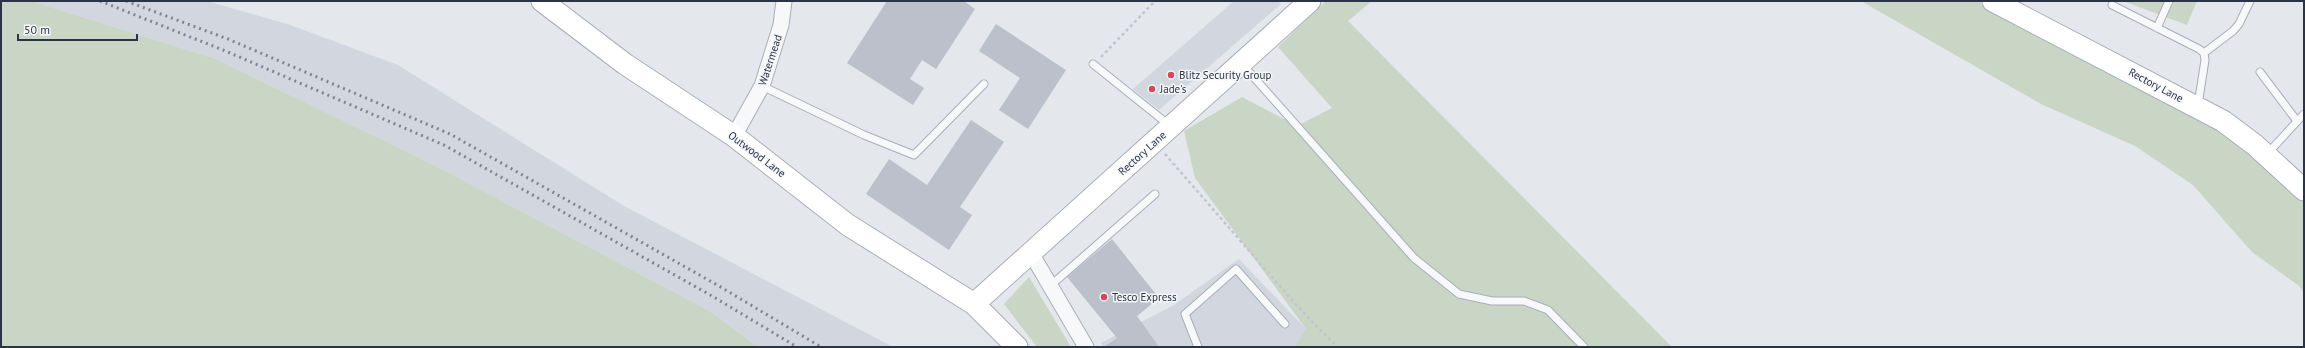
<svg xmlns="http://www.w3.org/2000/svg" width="2305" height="348" font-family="'PT Sans',sans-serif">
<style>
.built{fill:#d2d6de}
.green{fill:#c9d6c5}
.building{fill:#bbc0ca}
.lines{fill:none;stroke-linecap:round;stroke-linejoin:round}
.service-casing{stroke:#a9aeb7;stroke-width:9}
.minor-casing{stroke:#a9aeb7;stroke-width:17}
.secondary-casing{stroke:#a9aeb7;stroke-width:23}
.path{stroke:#c2c5cb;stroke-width:2.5;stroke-dasharray:3 3;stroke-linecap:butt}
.service{stroke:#f7f8fa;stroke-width:7}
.minor{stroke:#f7f8fa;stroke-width:15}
.secondary{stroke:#fff;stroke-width:21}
.rail{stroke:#7d8696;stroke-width:3;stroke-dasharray:2 4;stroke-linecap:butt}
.poi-dot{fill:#d1495b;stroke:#f4f6f9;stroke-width:1.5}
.labels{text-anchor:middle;stroke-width:3;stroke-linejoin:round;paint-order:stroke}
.street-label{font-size:11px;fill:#2b3445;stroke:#f4f6f9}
.poi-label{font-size:11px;fill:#2b3445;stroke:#f4f6f9;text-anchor:start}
</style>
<rect width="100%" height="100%" fill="#e4e7ec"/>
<path class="built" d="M31,1H207L290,25L398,65L624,206L893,347H759L708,310L432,164L216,59Z
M1234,1H1278L1281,4L1159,110L1133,89Z
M1239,259L1307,330L1295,347H1103L1101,343L1174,305Z"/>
<path class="green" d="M1,1H31L216,59L432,164L708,310L759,347H1Z
M1326,1H1372L1348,21L1672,347H1295L1306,329L1195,178L1184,131L1242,97L1297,126L1332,108L1278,47Z
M1861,1H1977L2011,16L2234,137L2279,183L2304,198V293L2299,286L2252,252L2193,185L2135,146L2041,104Z
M2123,1H2197L2187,25Z
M1029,277L1071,347H1037L1004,304Z"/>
<path class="building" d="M887,1H964L975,9L936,69L922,60L910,79L924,88L913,105L847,63Z
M996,24L1066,70L1028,129L999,110L1020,78L979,51Z
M971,120L1004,142L960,207L972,215L949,250L866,194L889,159L927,185Z
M1112,239L1159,298L1137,316L1159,347H1104L1117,338L1067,277Z"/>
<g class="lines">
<defs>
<path id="service" d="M2112,5L2199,49L2204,53L2205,60L2198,105
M2157,28L2169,1
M2204,53L2233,31L2239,24L2250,1
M1093,64L1169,125
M1242,64L1414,258L1459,294L1492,301H1524L1548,310L1584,347
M2260,72L2297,121
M762,86L864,135L914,155L984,84
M2267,154L2304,114
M1050,286L1155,194
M1198,347L1185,314L1236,269L1285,324"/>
<path id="minor" d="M734,136L762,86L781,25L784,1
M1031,253L1086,347"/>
<path id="secondary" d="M542,1L625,64L734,136L848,225L974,304L1017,347
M1993,1L2223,121L2255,145L2304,190
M974,304L1310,1"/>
</defs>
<use href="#service" class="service-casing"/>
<use href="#minor" class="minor-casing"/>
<use href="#secondary" class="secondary-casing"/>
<path class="path" d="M1101,57L1155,1
M1165,154L1291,299L1322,332L1338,347"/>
<use href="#service" class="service"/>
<use href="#minor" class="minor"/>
<use href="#secondary" class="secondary"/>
<path class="rail" d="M100,1L223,50L444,145L712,296L797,347
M126,1L228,39L450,134L719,286L821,347"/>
</g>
<g class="poi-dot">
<circle cx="1171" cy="75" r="4"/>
<circle cx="1152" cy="89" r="4"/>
<circle cx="1104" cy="297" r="4"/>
</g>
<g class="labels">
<g class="street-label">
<text transform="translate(770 60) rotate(-72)" y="4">Watermead</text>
<text transform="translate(2156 85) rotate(28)" y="4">Rectory Lane</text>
<text transform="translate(1142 153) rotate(-42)" y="4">Rectory Lane</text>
<text transform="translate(757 154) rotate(37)" y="4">Outwood Lane</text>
</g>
<g class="poi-label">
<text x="1179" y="79">Blitz Security Group</text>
<text x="1160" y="93">Jade's</text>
<text x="1112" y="301">Tesco Express</text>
</g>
</g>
<rect width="2305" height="348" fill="none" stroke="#2b3445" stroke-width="4"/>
<path d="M18 34v6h119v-6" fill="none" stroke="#2b3445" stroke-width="2"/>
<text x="24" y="34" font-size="12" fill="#2b3445" stroke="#f4f6f9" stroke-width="3" paint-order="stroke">50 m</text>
</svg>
